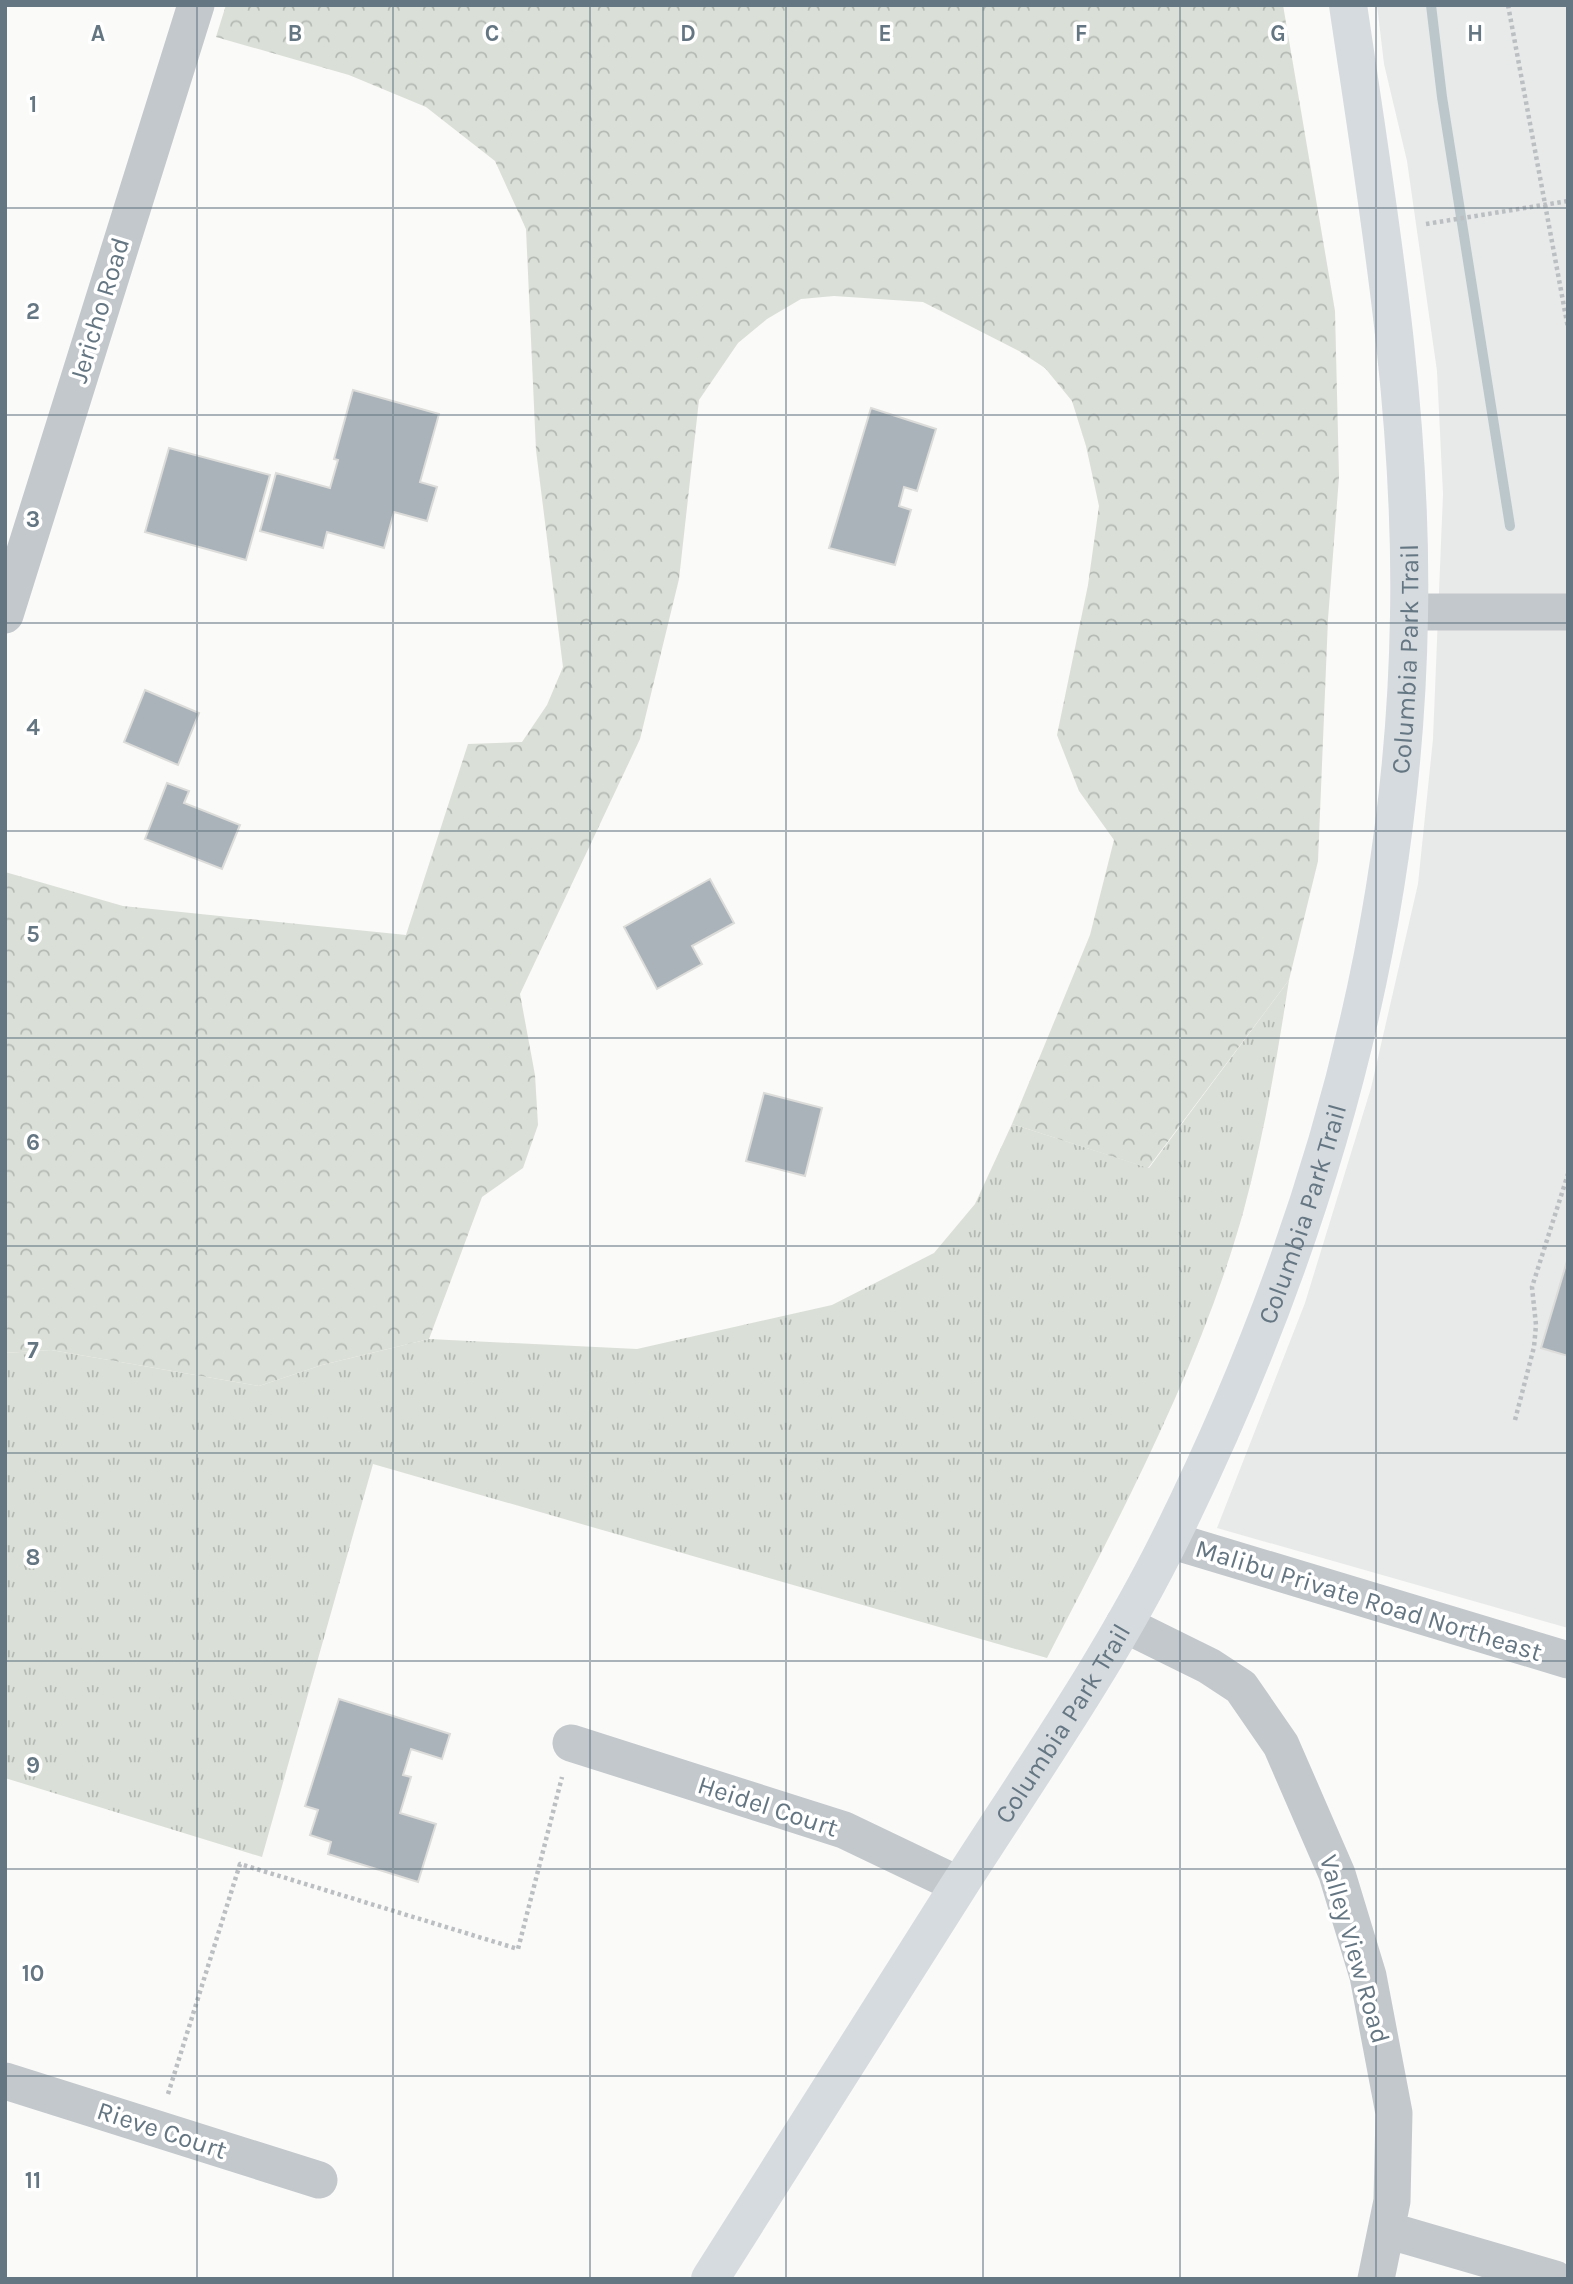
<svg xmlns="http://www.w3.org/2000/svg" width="1573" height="2284" font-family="Karla,sans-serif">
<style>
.built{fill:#e8e9e9}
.grass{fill:url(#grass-tufts)}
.forest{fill:url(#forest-crowns)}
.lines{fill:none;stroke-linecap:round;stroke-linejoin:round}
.stream{stroke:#bbc7cb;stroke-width:10}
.building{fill:#aab3b9;stroke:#dcdcda;stroke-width:2}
.path{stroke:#bbbfc2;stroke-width:4.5;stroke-dasharray:3.5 3.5;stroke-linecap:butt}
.minor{stroke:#c3c8cc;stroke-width:37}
.secondary{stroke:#d6dbdf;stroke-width:38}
.grid{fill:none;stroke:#657683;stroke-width:2;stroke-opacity:0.55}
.labels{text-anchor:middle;stroke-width:7;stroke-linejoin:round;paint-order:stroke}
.street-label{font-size:26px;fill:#657683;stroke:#fff}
.grid-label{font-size:23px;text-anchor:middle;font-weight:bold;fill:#657683;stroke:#fff;stroke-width:7;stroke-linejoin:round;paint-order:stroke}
</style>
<defs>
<pattern id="grass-tufts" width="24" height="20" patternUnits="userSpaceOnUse" patternTransform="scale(1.75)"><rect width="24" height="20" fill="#dadfd7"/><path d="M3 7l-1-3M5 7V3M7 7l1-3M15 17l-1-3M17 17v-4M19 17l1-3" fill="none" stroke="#b4b9b4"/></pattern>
<pattern id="forest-crowns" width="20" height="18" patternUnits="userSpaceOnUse" patternTransform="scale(1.75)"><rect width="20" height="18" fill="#dadfd7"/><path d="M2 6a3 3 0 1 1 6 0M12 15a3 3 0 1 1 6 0" fill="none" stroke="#b4b9b4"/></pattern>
</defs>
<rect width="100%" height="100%" fill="#fafaf8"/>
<path class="built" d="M1377,5H1568V1628L1217,1528L1305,1303L1371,1088L1418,884L1433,739L1443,494L1437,371L1407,161L1384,64Z"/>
<path class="grass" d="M1289,980C1277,1058 1264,1136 1243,1213C1199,1369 1121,1514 1047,1658L373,1464L262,1857L5,1778V1353L51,1350L259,1386L322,1365L429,1339L637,1349L832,1305L934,1253L975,1204L1012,1124L1149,1168Z"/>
<path class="forest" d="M226,5H1283L1335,311L1339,477L1328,619L1318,861L1289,980L1148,1168L1012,1124L1090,935L1114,840L1079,791L1057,735L1088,585L1099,506L1086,446L1072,401L1045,368L1019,351L923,302L834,296L801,299L767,319L738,343L699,400L679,579L640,739L520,994L535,1075L538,1125L523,1168L482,1197L429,1339L322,1365L259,1386L51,1350L5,1353V872L123,906L406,935L468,744L522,742L547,705L563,667L536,450L526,229L495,161L426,107L349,75L216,37Z"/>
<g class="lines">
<path class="stream" d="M1431,5L1442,97L1510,526"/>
</g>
<path class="building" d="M353,390L439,414L420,482L437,487L427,521L394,512L384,548L327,532L323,548L260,531L276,473L330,488L338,460L334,459Z
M871,408L936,429L917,491L904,487L899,506L911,510L895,565L829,548Z
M169,448L270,475L246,560L145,532Z
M145,690L199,713L178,765L124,742Z
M167,783L189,791L184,803L240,825L222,869L145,839Z
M710,879L734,923L692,946L702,964L657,989L624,927Z
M764,1093L822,1108L805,1176L746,1161Z
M1568,1258V1356L1541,1348Z
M339,1699L450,1734L442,1759L411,1749L403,1775L411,1777L400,1813L436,1824L418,1882L328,1854L331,1842L310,1835L318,1810L305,1806Z"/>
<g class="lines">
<path class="path" d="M1508,5L1568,328
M1426,224L1568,201
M1515,1420L1534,1347L1536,1325L1532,1287L1568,1174
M168,2094L240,1864L518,1949L562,1777"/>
<path class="minor" d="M1409,612H1568
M5,615L196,5
M1170,1540L1568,1660
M1124,1624L1209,1666L1241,1687L1281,1745L1337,1874L1368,1976L1394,2113L1392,2201L1376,2279
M571,1743L844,1830L959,1885
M5,2081L319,2180
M1387,2230L1555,2279"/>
<path class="secondary" id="s1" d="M710,2279C793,2147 876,2015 960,1884C1033,1770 1111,1659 1171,1537C1314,1248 1404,941 1409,616C1413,411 1378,208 1348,5"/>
</g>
<path class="grid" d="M197,5V2279M393,5V2279M590,5V2279M786,5V2279M983,5V2279M1180,5V2279M1376,5V2279M5,208H1568M5,415H1568M5,623H1568M5,831H1568M5,1038H1568M5,1246H1568M5,1453H1568M5,1661H1568M5,1869H1568M5,2076H1568"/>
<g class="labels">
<g class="street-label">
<text transform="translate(99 310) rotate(-73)" y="9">Jericho Road</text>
<text dy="9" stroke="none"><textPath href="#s1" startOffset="1790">Columbia Park Trail</textPath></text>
<text dy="9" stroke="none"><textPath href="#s1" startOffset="1223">Columbia Park Trail</textPath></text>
<text transform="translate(1369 1600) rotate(17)" y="9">Malibu Private Road Northeast</text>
<text dy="9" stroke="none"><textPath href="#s1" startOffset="658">Columbia Park Trail</textPath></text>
<text transform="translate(768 1806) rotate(18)" y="9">Heidel Court</text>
<text transform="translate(1355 1949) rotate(74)" y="9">Valley View Road</text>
<text transform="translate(162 2130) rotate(18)" y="9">Rieve Court</text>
</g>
</g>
<g class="grid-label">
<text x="98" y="41">A</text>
<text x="295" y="41">B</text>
<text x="492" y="41">C</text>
<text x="688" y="41">D</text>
<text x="885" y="41">E</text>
<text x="1081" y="41">F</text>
<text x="1278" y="41">G</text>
<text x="1475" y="41">H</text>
<text x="33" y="112">1</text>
<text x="33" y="319">2</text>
<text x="33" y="527">3</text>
<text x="33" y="735">4</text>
<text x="33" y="942">5</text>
<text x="33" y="1150">6</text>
<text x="33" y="1358">7</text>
<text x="33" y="1565">8</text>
<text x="33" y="1773">9</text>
<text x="33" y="1981">10</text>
<text x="33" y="2188">11</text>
</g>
<rect width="1573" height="2284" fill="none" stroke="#657683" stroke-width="14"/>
</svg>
